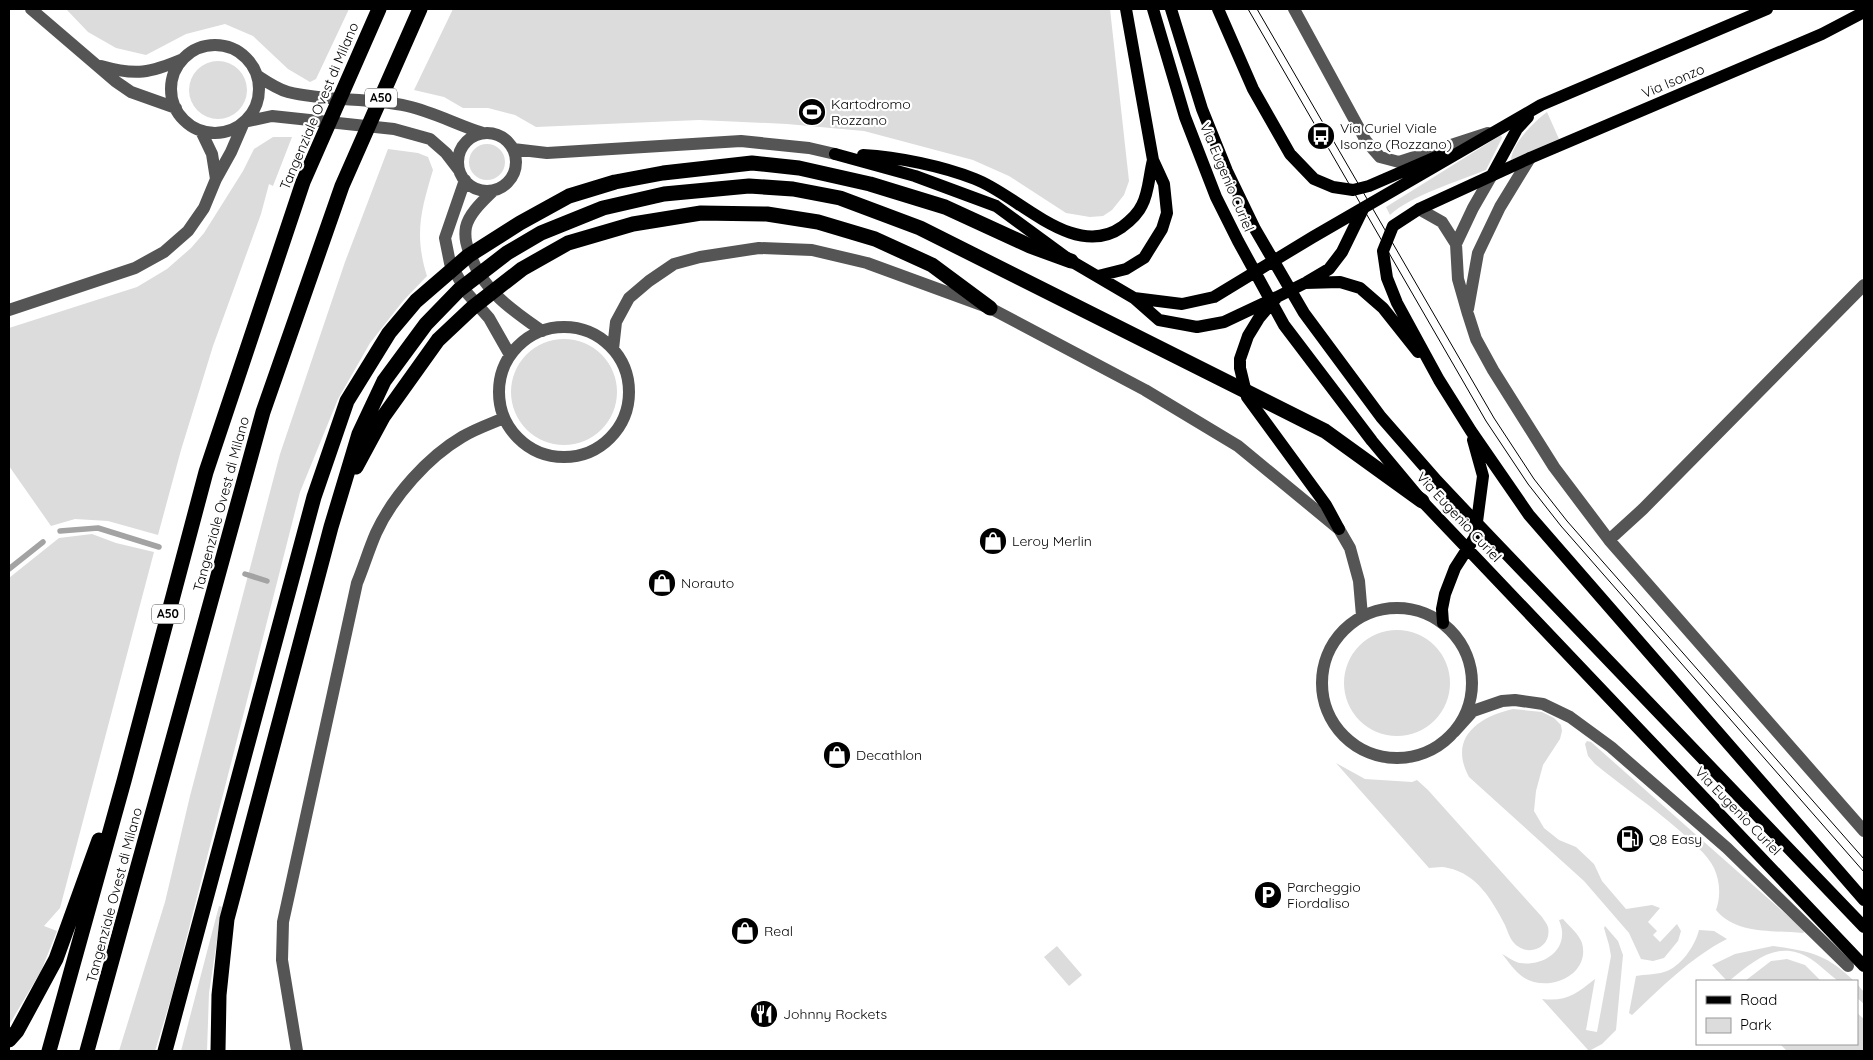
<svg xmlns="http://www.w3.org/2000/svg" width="1873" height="1060" font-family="Quicksand,sans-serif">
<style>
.green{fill:#dcdcdc}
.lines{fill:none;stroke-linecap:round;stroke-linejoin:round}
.stream{stroke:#a3a3a3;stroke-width:5.5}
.minor{stroke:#555;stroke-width:12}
.major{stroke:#000;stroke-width:12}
.highway{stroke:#000;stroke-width:15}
.tram{stroke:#000;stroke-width:1}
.labels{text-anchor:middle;stroke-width:4.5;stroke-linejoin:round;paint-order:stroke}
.shield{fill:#fff;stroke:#4c4c4c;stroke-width:1}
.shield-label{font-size:12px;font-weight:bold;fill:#000}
.street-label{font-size:14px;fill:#000;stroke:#fff}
.poi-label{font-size:14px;fill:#000;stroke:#fff;text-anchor:start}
</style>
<rect width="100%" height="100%" fill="#fff"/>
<path class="green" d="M66,9H349L316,79L310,82L288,69L253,36L225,24L186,34L146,55L116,48L88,32Z
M453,9H1110L1129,181L1124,195L1112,210L1103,216L1090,217L1066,213L1009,176L973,160L864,131L787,124L699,120L536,127L515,115L488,108H463L444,97L414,90Z
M189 90a29 29 0 1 1 58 0a29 29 0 1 1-58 0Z
M1547,112L1559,139L1511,160C1512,143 1534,122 1547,112Z
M1501,135L1502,138L1486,170C1459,181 1410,196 1390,215L1386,207Z
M273,137H292L273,186L269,184L261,214L213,346L181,450L158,535L108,521L75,519L51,526L9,466V328L137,287L167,269L191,248L204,233L243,171L254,149Z
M469 162a18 18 0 1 1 36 0a18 18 0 1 1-36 0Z
M388,149L418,153L428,157L433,170C421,210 414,235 427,276L403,301L370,343L338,399L300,492L172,995L155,1051H119L165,902L190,796L280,454L345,262Z
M511 392a53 53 0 1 1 106 0a53 53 0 1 1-106 0Z
M92,534L116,543L154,552L60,908L44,926L57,931L41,971L9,1025V578L59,538Z
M1344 683a53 53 0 1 1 106 0a53 53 0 1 1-106 0Z
M1513,709L1542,712L1554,718L1561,725L1562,731L1560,739L1543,765L1536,791L1534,811L1544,828L1559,840L1576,847L1594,864L1602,881L1626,909L1652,905L1660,908L1648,922L1657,931L1653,935L1660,942L1677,924L1681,931L1678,941L1664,958L1653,961L1641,959L1629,933L1584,881L1469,777C1448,738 1478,717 1513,709Z
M1587,741L1591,742L1805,931L1803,933C1775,930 1736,935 1716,910C1721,896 1720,881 1714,868C1707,854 1692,842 1680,831C1653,807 1623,787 1595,764L1588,756L1585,744Z
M1336,763L1365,779L1412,782L1417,780L1428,790L1542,917C1544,920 1547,924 1548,927C1552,945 1533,956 1519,947C1511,943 1508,932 1505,925C1492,900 1477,874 1448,868C1442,866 1435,868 1429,868Z
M219,906L222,907L209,993L207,1051H181Z
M1563,919C1569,926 1579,934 1582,943C1591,975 1548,994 1523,977C1515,972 1508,961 1502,954C1508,957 1514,962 1520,963C1540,966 1564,954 1562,931C1562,928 1560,923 1559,920Z
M1605,926L1618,941L1623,955L1616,1030L1602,1044L1589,1051L1542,999C1566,1002 1576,994 1595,979L1586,1030L1597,1032L1611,956L1609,945L1604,928Z
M1699,930L1714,931L1727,939C1691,957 1661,988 1632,1015L1629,1013L1636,976C1645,974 1655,975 1664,972C1681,967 1695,946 1699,930Z
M1057,946L1082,975L1069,986L1044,957Z
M1773,946C1809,951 1827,954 1854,981H1838C1829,974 1820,965 1811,959C1778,938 1754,961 1729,981H1727L1712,965L1735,954Z
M1787,959L1805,965L1821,981H1745L1771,961Z
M1857,984L1864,992V1004L1857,998Z
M1857,1013L1864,1019V1051H1787L1780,1044H1857Z"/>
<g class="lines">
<path class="stream" d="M60,531L98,528L159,547
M9,569L43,542
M245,574L267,581"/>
<path class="minor" d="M31,9L115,81L131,92L176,108
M1294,9L1366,141L1380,157L1399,162L1488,133
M171 89a44 44 0 1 1 88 0a44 44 0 1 1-88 0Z
M101,66C136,76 150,73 183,59
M258,76C267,82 277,89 288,92C327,102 368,97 407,106C434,112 457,125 483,133
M201,131L212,154L216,179
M458 162a29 29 0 1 1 58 0a29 29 0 1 1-58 0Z
M513,149L547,153L741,141L809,148L835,154
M465,180L445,238L450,263L467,293L489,318L510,355
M494,190C484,200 469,213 466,227C464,238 467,247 471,257C485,292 512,310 542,331
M1419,209L1442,222L1456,244L1458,279L1468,314L1476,339L1493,370L1554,467L1609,540L1864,831
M1456,244L1473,208L1492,175
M1468,309L1478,253L1500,207L1530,158
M9,310L135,268L164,252L188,231L204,208L216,179L231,152L244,122L272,116L394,129L430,139L446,153L459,170
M499 392a65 65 0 1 1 130 0a65 65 0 1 1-130 0Z
M613,349L616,322L629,298L649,281L674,264L700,257L759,248L812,250L867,263L990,308L1145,390L1238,446L1339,529L1350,548L1359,581L1362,616
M1609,540L1643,509L1864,285
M1322 683a75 75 0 1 1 150 0a75 75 0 1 1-150 0Z
M1454,732L1473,711L1502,701L1515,700L1543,704L1570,717L1611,747L1727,848L1848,966
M297,1051L282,960L283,922L357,583C364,566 369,549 376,533C393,496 428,457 462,437C475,429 490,424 504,418"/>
<path class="major" d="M1153,9L1185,117L1216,197L1238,241L1284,325L1372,441L1422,501L1864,966
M1171,9L1202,109L1227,171L1255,229L1304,313L1381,417L1437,481L1491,538L1864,927
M1218,9L1253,89L1290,154L1314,179L1333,187L1353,190L1369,186L1443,154
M1864,12L1822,34L1530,158L1419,209L1393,226L1383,251L1387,278L1397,303L1439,380L1471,431L1529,515L1864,900
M835,154L915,176L996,206L1071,261L1134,298L1159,320L1197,327L1224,322L1277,297
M863,155C898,157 942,166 975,179C1018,195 1074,261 1122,227C1130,221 1138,214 1142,205C1149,192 1149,175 1153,160
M1492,175L1517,129L1528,117
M1098,276L1126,269L1144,258L1162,229L1167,213L1164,184L1153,160L1126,9
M1307,282L1329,269L1342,252L1363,209
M1134,298L1182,304L1214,297L1313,237L1541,105L1767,9
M1339,529L1326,505L1247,397L1240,368V359L1248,336L1259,318L1277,297L1305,283L1340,282L1360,288L1383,308L1418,352
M1443,623L1442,609L1445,594L1455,568L1475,537L1483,476L1473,440"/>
<path class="highway" d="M356,467L383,417L438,340L472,308L522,269L568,243L633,224L701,213L767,214L818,222L875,239L932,265L990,308
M9,1040L17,1031L56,959L99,840
M49,1051L124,781L206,472L303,182L379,9
M87,1051L263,412L342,186L420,9
M165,1051L314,497L347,401L389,333L416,301L468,256L520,223L569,196L615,182L663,173L752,163L799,168L870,184L945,207L1030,246L1071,261
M218,1051L219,995L227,919L331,527L359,434L384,381L426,324L459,290L507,253L541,233L603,208L664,194L749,186L793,189L840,198L920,228L1325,431L1422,501"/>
<path class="tram" d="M1248,9L1486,421L1528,484L1561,526L1864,872
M1257,9L1494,418L1534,479L1567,521L1864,859"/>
</g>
<defs>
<symbol id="stadium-disc" viewBox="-11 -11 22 22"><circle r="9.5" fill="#000" stroke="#fff"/><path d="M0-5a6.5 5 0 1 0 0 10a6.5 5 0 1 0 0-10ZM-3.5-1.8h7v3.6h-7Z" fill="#fff"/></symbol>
<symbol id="bus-disc" viewBox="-11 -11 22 22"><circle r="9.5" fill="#000" stroke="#fff"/><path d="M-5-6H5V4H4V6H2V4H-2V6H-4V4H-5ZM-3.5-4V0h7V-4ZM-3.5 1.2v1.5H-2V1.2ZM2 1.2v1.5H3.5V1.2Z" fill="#fff"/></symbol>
<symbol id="shop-disc" viewBox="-11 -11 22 22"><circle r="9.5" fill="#000" stroke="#fff"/><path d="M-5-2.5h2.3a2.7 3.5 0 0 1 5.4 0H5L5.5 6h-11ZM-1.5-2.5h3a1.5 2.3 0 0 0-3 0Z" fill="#fff"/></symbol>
<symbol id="fuel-disc" viewBox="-11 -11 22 22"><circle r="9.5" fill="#000" stroke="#fff"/><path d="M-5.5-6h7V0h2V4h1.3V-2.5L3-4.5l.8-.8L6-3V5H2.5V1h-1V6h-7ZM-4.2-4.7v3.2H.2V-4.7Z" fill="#fff"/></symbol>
<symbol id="parking-disc" viewBox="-11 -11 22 22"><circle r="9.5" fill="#000" stroke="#fff"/><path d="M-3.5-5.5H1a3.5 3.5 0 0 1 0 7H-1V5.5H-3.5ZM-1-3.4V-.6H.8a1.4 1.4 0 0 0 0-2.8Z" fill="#fff"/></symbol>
<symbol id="restaurant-disc" viewBox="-11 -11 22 22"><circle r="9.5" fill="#000" stroke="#fff"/><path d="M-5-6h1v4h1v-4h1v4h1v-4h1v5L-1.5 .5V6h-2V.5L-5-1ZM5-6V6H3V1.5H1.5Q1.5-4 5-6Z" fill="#fff"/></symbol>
</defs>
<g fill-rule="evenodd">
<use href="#stadium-disc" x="796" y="96" width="32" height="32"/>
<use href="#bus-disc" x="1305" y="120" width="32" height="32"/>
<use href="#shop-disc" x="977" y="525" width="32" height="32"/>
<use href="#shop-disc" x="646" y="567" width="32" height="32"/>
<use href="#shop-disc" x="821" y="739" width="32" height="32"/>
<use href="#fuel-disc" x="1614" y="823" width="32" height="32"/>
<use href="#parking-disc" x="1252" y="879" width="32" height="32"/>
<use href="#shop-disc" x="729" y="915" width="32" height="32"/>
<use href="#restaurant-disc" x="748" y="998" width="32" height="32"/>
</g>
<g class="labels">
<g class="shield">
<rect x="365" y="88.5" width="32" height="19" rx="4"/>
<rect x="152" y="604.5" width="32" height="19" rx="4"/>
</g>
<g class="shield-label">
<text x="381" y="102">A50</text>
<text x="168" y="618">A50</text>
</g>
<g class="street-label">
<text transform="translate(1673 81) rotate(-23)" y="5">Via Isonzo</text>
<text transform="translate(319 106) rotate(-67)" y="5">Tangenziale Ovest di Milano</text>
<text transform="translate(1227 177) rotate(67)" y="5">Via Eugenio Curiel</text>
<text transform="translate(221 504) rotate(-75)" y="5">Tangenziale Ovest di Milano</text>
<text transform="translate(1459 517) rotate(47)" y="5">Via Eugenio Curiel</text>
<text transform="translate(1738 811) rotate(46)" y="5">Via Eugenio Curiel</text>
<text transform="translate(114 895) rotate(-75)" y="5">Tangenziale Ovest di Milano</text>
</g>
<g class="poi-label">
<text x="831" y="109">Kartodromo<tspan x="831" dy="16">Rozzano</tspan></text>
<text x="1340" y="133">Via Curiel Viale<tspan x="1340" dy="16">Isonzo (Rozzano)</tspan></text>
<text x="1012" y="546">Leroy Merlin</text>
<text x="681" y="588">Norauto</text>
<text x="856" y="760">Decathlon</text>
<text x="1649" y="844">Q8 Easy</text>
<text x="1287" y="892">Parcheggio<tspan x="1287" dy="16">Fiordaliso</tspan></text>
<text x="764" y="936">Real</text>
<text x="783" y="1019">Johnny Rockets</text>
</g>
</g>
<rect width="1873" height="1060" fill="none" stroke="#000000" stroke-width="20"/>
<rect x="1696" y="980" width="162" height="65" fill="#ffffff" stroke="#999999"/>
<rect x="1706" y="996" width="25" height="8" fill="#000000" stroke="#999999"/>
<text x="1740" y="1005" font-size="15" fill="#000000">Road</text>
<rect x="1706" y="1018" width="25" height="15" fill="#dcdcdc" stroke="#999999"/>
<text x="1740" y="1030" font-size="15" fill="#000000">Park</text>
</svg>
